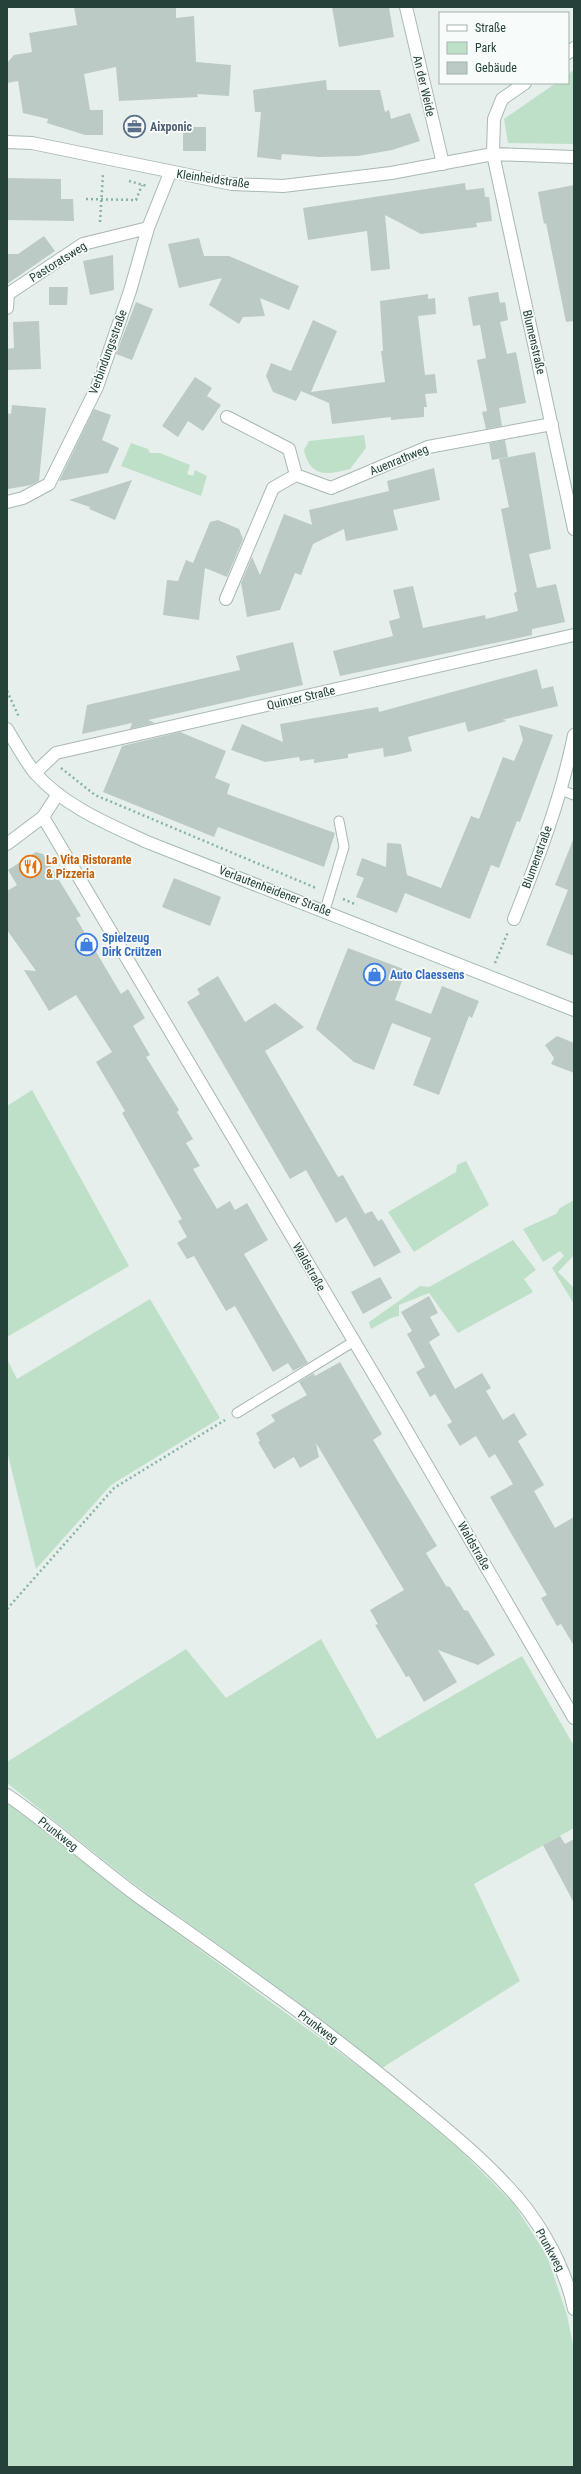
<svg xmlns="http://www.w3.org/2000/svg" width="581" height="2474" font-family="'Roboto Condensed',sans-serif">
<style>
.green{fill:#bfe0c8}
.building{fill:#bbcac4}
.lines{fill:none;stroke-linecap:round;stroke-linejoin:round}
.service-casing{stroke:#a8b8b2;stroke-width:11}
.minor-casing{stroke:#a8b8b2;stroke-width:14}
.tertiary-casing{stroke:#a8b8b2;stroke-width:14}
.secondary-casing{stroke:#a4bbb3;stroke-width:14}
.path{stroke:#86b3a5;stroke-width:2.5;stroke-dasharray:2 3;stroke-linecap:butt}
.service{stroke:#fff;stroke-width:9}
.minor{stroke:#fff;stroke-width:12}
.tertiary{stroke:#fff;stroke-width:12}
.secondary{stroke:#fff;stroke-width:12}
.labels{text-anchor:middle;stroke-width:3.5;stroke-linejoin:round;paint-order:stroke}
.street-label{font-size:12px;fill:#24423a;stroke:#f7fbf9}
.service-label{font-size:12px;font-weight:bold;fill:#4e5e75;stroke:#f7fbf9;text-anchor:start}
.food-label{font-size:12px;font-weight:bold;fill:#c56008;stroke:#f7fbf9;text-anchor:start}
.shop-label{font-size:12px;font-weight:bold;fill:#366cbe;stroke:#f7fbf9;text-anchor:start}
</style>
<rect width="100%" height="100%" fill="#e6efeb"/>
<path class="green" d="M574,70V144L508,143L504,119L556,83H568V74Z
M364,435L366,448L350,469C328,475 310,478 304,450L309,441Z
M131,443L148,449L150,453H160L190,465L187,474L193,476L195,470L207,476L201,496L121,466Z
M32,1090L129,1266L7,1337V1106Z
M466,1161L489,1205L414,1252L388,1212L456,1172L457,1165Z
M574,1200V1255L558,1272L574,1288V1304L552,1268L564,1256L560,1251L543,1262L523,1229L556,1214L560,1208Z
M513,1240L536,1270L524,1279L533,1292L458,1333L429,1293L399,1305V1316L391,1318L371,1329L369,1322L420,1286L429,1287Z
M150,1299L220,1418L111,1485L36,1569L7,1451V1359L17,1379Z
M321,1639L377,1739L522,1656L574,1746V1828L474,1884L520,1981L382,2068L289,1996L131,1882L7,1783V1762L186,1649L226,1698Z
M7,1801L121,1892L373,2077L458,2148L514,2204L547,2256L567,2315L574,2350V2467H7Z"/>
<path class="building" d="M74,7H176V18L194,16L196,62L231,65L229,96L197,94L198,97L119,101L116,67L84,74L90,110H103V135H85L47,123L48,119L23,113L18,81L7,83V63L14,55L32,52L29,33L77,25Z
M332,7H389L394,37L339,47Z
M326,80L327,90H380L385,112L389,110L391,119L410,113L420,141L392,150L358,156L319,157L282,154L281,160L257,157L261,112H255L253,90Z
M183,127H206V151H183Z
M7,178L61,179V199H73L74,221L7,220Z
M465,183L466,190L484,188L485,197H489L492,221L476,223L477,227L421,234L385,215L390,269L371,271L367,231L308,240L303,208Z
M574,185V321L566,322L546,223L544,224L538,192Z
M44,236L55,251L7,284V254H18Z
M199,238L204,256H229L299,286L289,310L260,298L265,316L243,317L239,324L209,305L222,278L179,288L168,244Z
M113,255L114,290L90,295L83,261Z
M49,287H68L67,305H49Z
M498,292L500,303L505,302L508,320L500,322L507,354L516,352L526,403L499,408L502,426L486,429L482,412L487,411L477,360L486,358L480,325L473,326L468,297Z
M428,294V299L435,298L436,314L418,316L425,375L435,374L437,393L425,394L427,407H424V417L391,420V417L332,424L329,403L301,391L296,401L273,392L266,376L271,363L291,371L313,320L337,331L311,392L385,382L381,351H383L380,301Z
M136,302L153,309L132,360L116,354Z
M39,321L41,369L7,370V349L14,348L13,322Z
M195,377L212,388L207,396L221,405L203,431L188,421L178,437L162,426Z
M12,405L46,408L39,481L31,485L8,489L7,413L11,414Z
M94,409L111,415L102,440L119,448L108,473L59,481Z
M505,440L508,457L492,460L489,443Z
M535,452L551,549L529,554L537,588L556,584L565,622L532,629V635L340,676L333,651L393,636L389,621L400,618L393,590L413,586L423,628L485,615L486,619L518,611L514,593L517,592L501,509L509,507L499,459Z
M434,468L440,500L393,510L398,530L346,541L344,529L313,544L301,575L295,573L280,610L247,617L241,583L252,557L260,575L284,514L312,525L309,510L389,491L387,481Z
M132,480L115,520L89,509L90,507L69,500Z
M218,520L239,529L243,539L227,577L193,563L210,522Z
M186,560L205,568L199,620L163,615L167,580L178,581Z
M293,642L303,685L148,720L155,723L130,729L132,723L82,734L87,705L240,670L236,656Z
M537,669L542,689L553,686L558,706L502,720L507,721L468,732L465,722L408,737L412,751L396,755L384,757L383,748L348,754V758L314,763V759L300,761L299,757L265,762L231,750L242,724L283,742L280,724L378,707L379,712Z
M519,725L553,735L520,822L517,821L499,868L491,865L470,919L405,893L397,913L356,897L364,878L356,875L362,858L386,867L387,843L401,844L407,875L441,888L471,816L479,819L503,757L514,761L523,740Z
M180,732L226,751L215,778L230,784L227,794L335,833L324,867L218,827L214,837L103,792L122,746Z
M573,840H574V956L546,945L568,890L555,885Z
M36,852L43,854L81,916L76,918L121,994L128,989L145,1018L133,1026L150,1055L146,1057L179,1110L177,1112L193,1139L186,1143L200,1166L193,1169L217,1209L230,1201L235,1210L247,1203L268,1240L244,1254L308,1363L293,1371L288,1363L273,1372L235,1306L226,1311L194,1256L187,1259L177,1243L187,1237L178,1221L182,1219L122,1113L125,1111L96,1062L112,1052L76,995L49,1011L24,970L36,971L7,930V891L17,885L8,870Z
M174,878L221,897L210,926L162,907Z
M348,948L406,970L395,1000L431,1014L442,986L479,1001L472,1018L469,1016L439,1095L413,1085L431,1038L392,1023L374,1070L354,1062L316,1029Z
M218,976L245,1022L275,1003L304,1027L265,1051L338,1177L343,1175L365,1214L372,1211L378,1221L382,1219L401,1252L374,1267L346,1217L336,1223L306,1170L290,1179L187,1002L200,994L197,989Z
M557,1036L574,1043V1073L551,1064L554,1058L545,1045Z
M380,1277L392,1298L363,1314L351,1292Z
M429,1296L438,1313L430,1317L440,1335L429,1342L455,1389L482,1373L491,1388L486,1391L503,1420L514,1413L527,1435L518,1441L544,1485L534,1491L555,1528L574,1517V1646L561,1624L557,1626L541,1598L547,1595L490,1497L513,1484L495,1454L489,1458L476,1436L460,1446L447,1425L452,1422L435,1394L430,1397L416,1372L425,1367L407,1334L412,1331L401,1312Z
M340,1362L382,1434L373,1440L437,1546L426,1553L446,1586L450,1587L464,1610L468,1611L495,1655L478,1665L438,1650L457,1682L424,1702L409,1676L406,1677L399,1665L375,1625L378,1624L370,1610L404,1590L316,1443L319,1457L300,1468L294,1457L274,1469L258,1442L260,1441L256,1433L275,1421L271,1415L307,1395L299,1382L314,1373L315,1376Z
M560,1836L565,1844L574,1839V1903L543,1845Z"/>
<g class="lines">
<defs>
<path id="service" d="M561,790L574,795
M325,910L344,847L339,821
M237,1413L353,1342"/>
<path id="minor" d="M406,7L443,164
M568,53L574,48
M525,83L502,99L494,119L493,154L574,529
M7,142L32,143L232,184L283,186L391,173L493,154L574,157
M7,308L8,294L83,244L148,228
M227,417L289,449L296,475
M7,502L23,498L49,484L97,387L130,291L148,228L170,173
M226,599L273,488L296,475L331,488L428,447L552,424
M35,773L56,753L574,635
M43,817L386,1395L574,1718
M514,919C538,859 561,799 574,735
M7,1795C54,1827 96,1866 143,1900C233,1964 324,2027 409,2098C447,2129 486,2161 518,2198C544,2229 566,2270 574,2309"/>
<path id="tertiary" d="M7,844L43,817L58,794"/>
<path id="secondary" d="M7,729C16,744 24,759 35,773C64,806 108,824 147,842L574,1010"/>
</defs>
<use href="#service" class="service-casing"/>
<use href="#minor" class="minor-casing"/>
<use href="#tertiary" class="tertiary-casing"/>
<use href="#secondary" class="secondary-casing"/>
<path class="path" d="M129,181L147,186
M86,199L136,200L142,185
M100,222L103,174
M7,691L19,717
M61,768L95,795L316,888
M343,899L357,905
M495,963L508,932
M7,1609L114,1488L225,1420"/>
<use href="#service" class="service"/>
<use href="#minor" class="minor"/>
<use href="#tertiary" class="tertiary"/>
<use href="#secondary" class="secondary"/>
</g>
<defs>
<symbol id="office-ring" viewBox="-11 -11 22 22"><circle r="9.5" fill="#f7fbf9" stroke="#5c6f8a" stroke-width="1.5"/><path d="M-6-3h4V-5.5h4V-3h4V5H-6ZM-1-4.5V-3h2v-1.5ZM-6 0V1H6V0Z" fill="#5c6f8a"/></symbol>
<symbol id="restaurant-ring" viewBox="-11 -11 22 22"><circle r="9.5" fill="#f7fbf9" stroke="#e8710a" stroke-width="1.5"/><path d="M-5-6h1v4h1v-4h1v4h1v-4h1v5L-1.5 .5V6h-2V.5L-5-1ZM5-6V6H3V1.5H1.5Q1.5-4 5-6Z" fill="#e8710a"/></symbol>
<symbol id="shop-ring" viewBox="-11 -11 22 22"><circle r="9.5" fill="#f7fbf9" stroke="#3f7fe0" stroke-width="1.5"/><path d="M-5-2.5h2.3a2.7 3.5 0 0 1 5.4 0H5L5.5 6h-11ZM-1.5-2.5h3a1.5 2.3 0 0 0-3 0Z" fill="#3f7fe0"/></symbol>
</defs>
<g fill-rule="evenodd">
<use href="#office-ring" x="122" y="114" width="25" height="25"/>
<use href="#restaurant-ring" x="18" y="854" width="25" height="25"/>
<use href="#shop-ring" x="74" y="932" width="25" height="25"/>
<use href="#shop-ring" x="362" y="962" width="25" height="25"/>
</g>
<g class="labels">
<g class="street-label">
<text transform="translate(424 86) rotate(77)" y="4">An der Weide</text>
<text transform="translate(213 179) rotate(8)" y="4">Kleinheidstraße</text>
<text transform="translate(58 262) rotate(-32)" y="4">Pastoratsweg</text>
<text transform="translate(534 342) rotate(77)" y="4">Blumenstraße</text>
<text transform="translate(108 352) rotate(-70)" y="4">Verbindungsstraße</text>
<text transform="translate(399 460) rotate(-22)" y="4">Auenrathweg</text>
<text transform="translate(301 698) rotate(-13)" y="4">Quinxer Straße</text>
<text transform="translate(537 857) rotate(-70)" y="4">Blumenstraße</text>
<text transform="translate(275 891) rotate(21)" y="4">Verlautenheidener Straße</text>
<text transform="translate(309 1267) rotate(60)" y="4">Waldstraße</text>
<text transform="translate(474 1546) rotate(60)" y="4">Waldstraße</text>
<text transform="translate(58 1834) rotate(38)" y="4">Prunkweg</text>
<text transform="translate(318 2027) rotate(37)" y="4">Prunkweg</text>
<text transform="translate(550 2250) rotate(61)" y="4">Prunkweg</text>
</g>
<g class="service-label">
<text x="150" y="131">Aixponic</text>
</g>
<g class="food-label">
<text x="46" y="864">La Vita Ristorante<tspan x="46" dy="14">&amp; Pizzeria</tspan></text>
</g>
<g class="shop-label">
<text x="102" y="942">Spielzeug<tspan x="102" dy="14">Dirk Crützen</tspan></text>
<text x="390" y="979">Auto Claessens</text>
</g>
</g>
<rect width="581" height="2474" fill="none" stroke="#24423a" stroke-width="16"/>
<rect x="439" y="12" width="130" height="72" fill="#f7fbf9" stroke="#a3b1ad"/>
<rect x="447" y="25" width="20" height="6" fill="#ffffff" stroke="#a3b1ad"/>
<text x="475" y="32" font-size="12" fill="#24423a">Straße</text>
<rect x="447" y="42" width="20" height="12" fill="#bfe0c8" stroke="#a3b1ad"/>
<text x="475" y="52" font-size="12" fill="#24423a">Park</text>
<rect x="447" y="62" width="20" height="12" fill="#bbcac4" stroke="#a3b1ad"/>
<text x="475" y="72" font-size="12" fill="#24423a">Gebäude</text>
</svg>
